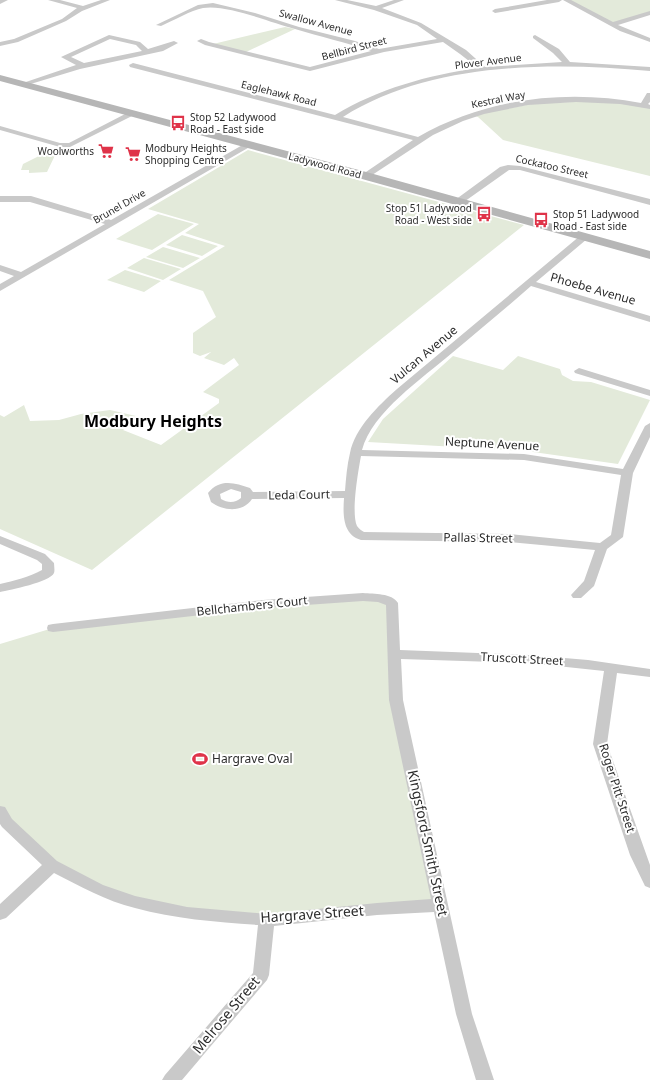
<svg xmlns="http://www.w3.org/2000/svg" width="650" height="1080" font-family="'Noto Sans',sans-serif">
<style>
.green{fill:#e3eada}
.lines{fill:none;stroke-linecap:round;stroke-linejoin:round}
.street{fill:#c9c9c9;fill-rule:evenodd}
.secondary{fill:#b6b6b6;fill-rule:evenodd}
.labels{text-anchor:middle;stroke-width:4;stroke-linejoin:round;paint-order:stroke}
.far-street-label{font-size:10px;fill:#2c2c2c;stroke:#fff}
.far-poi-label{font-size:10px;fill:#2c2c2c;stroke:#fff;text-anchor:start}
.street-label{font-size:12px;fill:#2c2c2c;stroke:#fff}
.poi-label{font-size:12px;fill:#2c2c2c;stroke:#fff;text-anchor:start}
.near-street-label{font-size:14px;fill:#2c2c2c;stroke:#fff}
.district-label{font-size:16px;font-weight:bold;fill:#000;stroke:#fff}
</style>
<rect width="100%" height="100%" fill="#fff"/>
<path class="green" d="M566,0H650V13L612,25Z
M285,27L295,29L246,52L213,44Z
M609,101L650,107V176L503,140L478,117L473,115L537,103Z
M53,149H58L47,172L29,173V170H21L23,164Z
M248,150L524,225L92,570L0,529V415L4,417L24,405L30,421L59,420L81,414L110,410L136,416L122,425L127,427L123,430L161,445L219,403V399L203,392L239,365L234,358L224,365L204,358L211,352L200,356L193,353V333L216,317L203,291L169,280L225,246L185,233L199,224L148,209Z
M158,214L194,224L152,250L116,239Z
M182,235L218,246L202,256L166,245Z
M163,247L200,258L183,268L146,257Z
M144,258L181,269L163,280L127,268Z
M125,270L161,281L144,292L107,280Z
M453,356L503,370L518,356L560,369L562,375L573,381L591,382L650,400L618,464L526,451L368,442L383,419Z
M363,597L392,603L394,674L441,905L267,920L134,902L52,865L0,811V644L53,628Z"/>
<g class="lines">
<path class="street" d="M0,0H8L0,4Z
M48,0H60L83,6L101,0H110L82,11L66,21L18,42L0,46V42L14,39L62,19L77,8Z
M335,0H347L376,6L394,0H404L382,8L421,23L466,50L485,67L562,62L553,53L533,38V36L535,35L559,49L570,62L650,67V71C551,62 430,62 343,117L418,137C485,98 567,89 641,103L647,93H650V102L648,104L650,105V109L620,104L576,102L528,105L484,114L463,121L433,135L366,179L363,178L362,176L363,174L413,140L130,67L129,65L133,63L335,115C378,89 428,75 478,68L460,54L443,42L384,52L310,71L205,45L197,41L201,39L209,42L310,67L371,51C346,42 320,37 295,29C271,23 227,4 203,8C191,10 173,21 161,26L156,25L198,5L213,3L255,13L299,27L355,41L379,49L437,39L417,25L374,10Z
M547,0H562L559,2L495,13L492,11L495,9Z
M563,0H571L613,22L650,11V15L618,25L650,38V42L620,31Z
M109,35L140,42L148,49L174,41L178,43L163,51L80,69L24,86L20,84L76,65L61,57ZM110,39L136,45L142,51L84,63L71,57Z
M129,112H135L136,114L70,147H60L0,130V126L60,143H69Z
M246,143H252L253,145L0,291V284L14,276L0,271V265L21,272L105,224L30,202H0V196H31L111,220Z
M508,165L520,166L650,199V205L520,170H509L461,204H455L454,202L455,200L500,167Z
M584,234L587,235L588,237L587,239L536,282L650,316V322L531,286C505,309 478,331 452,353C423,378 372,412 362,450L524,454L623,469L645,426L650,423V437L633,473L623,537L607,549L594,586L581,598H573L571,595L584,581L595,550L509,542L361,540C342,535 343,513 344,498L252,499C243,513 223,511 211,502L208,493C220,478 235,483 250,488L253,492L345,491C346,478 347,465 350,453C355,428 378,406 397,389L581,235ZM361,456L524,460L621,475L611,535L600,543L509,534L364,532C362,531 359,529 357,526C351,513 358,472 361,456ZM231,489L241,492V498C235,503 228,503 221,499L220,494Z
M579,368L650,390V396L575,373L574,371Z
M0,536L45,554L54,563C54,566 55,570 54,573C50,582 10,590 0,592V584C14,581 29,577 42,570V564L37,560L0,544Z
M363,593C374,594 392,593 398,603L400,650L529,655L588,660L650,669V677L617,673L607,744L650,865V888L645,886L630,855L593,744L604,671L529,663L401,659L403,700L472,1014L494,1080H476L456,1014L434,912L377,915L274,926L269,975L267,980L182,1080H162L165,1075L253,973L258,925C217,922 175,919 135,908C106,901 80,886 54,873L6,918L0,920V904L42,865L2,827L0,824V806L5,807L12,819L57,861L103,885L135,896L187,907L267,914L377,903L431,899L389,700L386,605L378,602L363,601L263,608L53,632L48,631L47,628L48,625L53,624L263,600Z"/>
<path class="secondary" d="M0,75L370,173L650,251V259L362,179L0,81Z"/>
</g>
<defs>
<symbol id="bus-bare" viewBox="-9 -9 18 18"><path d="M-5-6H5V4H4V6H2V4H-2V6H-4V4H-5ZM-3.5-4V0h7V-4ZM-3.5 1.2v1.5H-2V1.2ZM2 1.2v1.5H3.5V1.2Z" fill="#df3349" stroke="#fff" stroke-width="2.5" paint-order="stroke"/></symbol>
<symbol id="supermarket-bare" viewBox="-9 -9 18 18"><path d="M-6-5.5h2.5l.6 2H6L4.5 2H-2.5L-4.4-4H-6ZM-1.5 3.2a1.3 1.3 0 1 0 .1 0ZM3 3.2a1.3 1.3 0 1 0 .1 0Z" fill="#df3349" stroke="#fff" stroke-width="2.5" paint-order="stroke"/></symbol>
<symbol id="stadium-bare" viewBox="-9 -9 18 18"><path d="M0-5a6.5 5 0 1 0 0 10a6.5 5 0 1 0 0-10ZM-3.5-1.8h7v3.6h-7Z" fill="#df3349" stroke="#fff" stroke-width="2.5" paint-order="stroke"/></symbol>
</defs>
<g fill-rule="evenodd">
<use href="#bus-bare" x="167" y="112" width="22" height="22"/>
<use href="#supermarket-bare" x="95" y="140" width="22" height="22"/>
<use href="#supermarket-bare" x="122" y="143" width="22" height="22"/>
<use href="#bus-bare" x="473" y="203" width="22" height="22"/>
<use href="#bus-bare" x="530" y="209" width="22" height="22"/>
<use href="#stadium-bare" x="189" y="748" width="22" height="22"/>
</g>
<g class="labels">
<g class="far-street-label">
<text transform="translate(316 22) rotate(15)" y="4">Swallow Avenue</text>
<text transform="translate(354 48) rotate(-15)" y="4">Bellbird Street</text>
<text transform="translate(488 61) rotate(-7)" y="4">Plover Avenue</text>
<text transform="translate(279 93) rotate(14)" y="4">Eaglehawk Road</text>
<text transform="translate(498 99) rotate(-11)" y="4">Kestral Way</text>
<text transform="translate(325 165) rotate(15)" y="4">Ladywood Road</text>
<text transform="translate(552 166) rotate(13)" y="4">Cockatoo Street</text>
<text transform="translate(119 206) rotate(-30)" y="4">Brunel Drive</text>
</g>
<g class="far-poi-label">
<text x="190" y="121">Stop 52 Ladywood<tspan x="190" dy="12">Road - East side</tspan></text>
<text x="145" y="152">Modbury Heights<tspan x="145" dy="12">Shopping Centre</tspan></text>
<text x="94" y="155" text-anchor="end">Woolworths</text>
<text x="472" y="212" text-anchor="end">Stop 51 Ladywood<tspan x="472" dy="12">Road - West side</tspan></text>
<text x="553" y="218">Stop 51 Ladywood<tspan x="553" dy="12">Road - East side</tspan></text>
</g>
<g class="street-label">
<text transform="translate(593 289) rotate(16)" y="4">Phoebe Avenue</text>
<text transform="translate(424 355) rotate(-40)" y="4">Vulcan Avenue</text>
<text transform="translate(492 444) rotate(3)" y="4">Neptune Avenue</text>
<text transform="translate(299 495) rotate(-1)" y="4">Leda Court</text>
<text transform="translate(478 538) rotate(1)" y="4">Pallas Street</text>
<text transform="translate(252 606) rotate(-6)" y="4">Bellchambers Court</text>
<text transform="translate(522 659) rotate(3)" y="4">Truscott Street</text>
<text transform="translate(617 788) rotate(72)" y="4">Roger Pitt Street</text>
</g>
<g class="poi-label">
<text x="212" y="763">Hargrave Oval</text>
</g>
<g class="near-street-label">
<text transform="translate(428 843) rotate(78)" y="5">Kingsford-Smith Street</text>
<text transform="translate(312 914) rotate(-4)" y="5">Hargrave Street</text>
<text transform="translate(226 1015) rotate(-50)" y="5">Melrose Street</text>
</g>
<g class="district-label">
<text x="153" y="427">Modbury Heights</text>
</g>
</g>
</svg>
